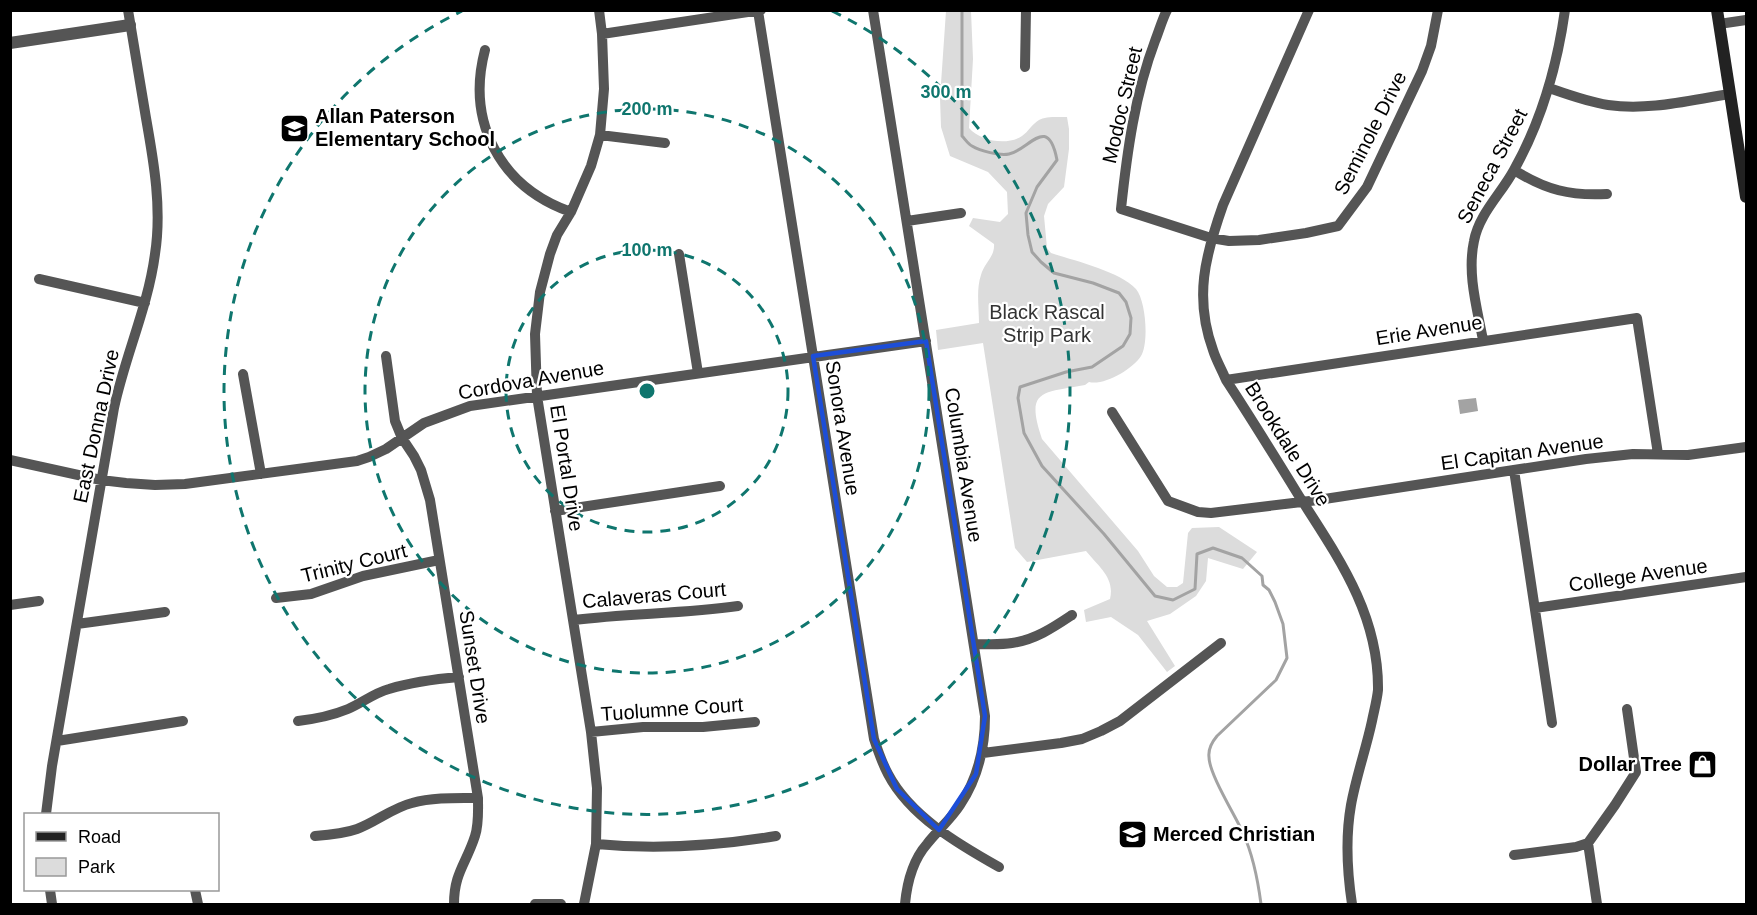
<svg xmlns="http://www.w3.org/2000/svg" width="1757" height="915" font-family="Helvetica,sans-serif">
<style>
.green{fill:#dcdcdc}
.water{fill:#a3a3a3}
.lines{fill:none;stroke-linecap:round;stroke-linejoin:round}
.stream{stroke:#a3a3a3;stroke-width:3}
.minor{stroke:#555;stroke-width:10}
.tertiary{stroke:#555;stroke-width:12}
.secondary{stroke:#222;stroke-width:12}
.marked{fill:none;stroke:#1d4ed8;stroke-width:4.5;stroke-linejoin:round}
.ring{fill:none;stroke:#0f766e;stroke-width:3;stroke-dasharray:10 8}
.labels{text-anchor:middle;stroke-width:4.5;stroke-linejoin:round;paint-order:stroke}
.street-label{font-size:20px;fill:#000;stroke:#fff}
.poi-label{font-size:20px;font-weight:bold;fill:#000;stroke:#fff;text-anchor:start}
.park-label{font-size:20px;fill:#333;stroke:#fff}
.centre{fill:#0f766e;stroke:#fff;stroke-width:3}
.ring-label{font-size:18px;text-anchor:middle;font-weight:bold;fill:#0f766e;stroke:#fff;stroke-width:4.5;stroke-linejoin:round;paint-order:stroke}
</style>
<rect width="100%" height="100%" fill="#fff"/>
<path class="green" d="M946,11H971L973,59L969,128C980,141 1007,146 1022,136C1028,132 1032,124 1039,120C1045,116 1059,117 1067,117L1069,129V149L1064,187L1048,204L1044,216L1047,248L1051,253C1075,261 1119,271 1136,289C1146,301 1149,343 1141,356C1133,369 1104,386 1089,382L1085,385C1042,393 1025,389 1042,439L1138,551L1154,576L1167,587H1177L1183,583L1188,533L1192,528L1219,527L1257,552L1243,569L1208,558L1206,581L1196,596L1170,614L1147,621L1175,666L1167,672L1138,635L1111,617L1086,622L1084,610L1110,599C1115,578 1099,567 1086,551L1027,562L1015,548L983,343L938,350L936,330L979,323C979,308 976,289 981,275C984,263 995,257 994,244L969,226L973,218L1000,222L1008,214L1007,192L988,172L950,156L941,127L940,98Z"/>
<path class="water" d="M1476,398L1478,411L1460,414L1458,400Z"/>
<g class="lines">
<path class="stream" d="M962,10V136C965,139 968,144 972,146C980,151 1000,156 1009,154C1029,150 1048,113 1057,160L1037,187L1026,213L1028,235L1032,252L1041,262L1054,273L1093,283L1119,293L1126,302L1131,318L1130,334L1123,346L1092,367L1066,372L1020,387L1018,398L1024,433L1042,466L1104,534L1155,596L1173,600L1195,589L1197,554L1213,548L1242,558L1262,576L1263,585L1269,590L1275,602L1283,624L1287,658L1276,680L1217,736C1212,742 1208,749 1209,757C1209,774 1235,815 1243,833C1253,855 1258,881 1261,904"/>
<path class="minor" d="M873,10L985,716C985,747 978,778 960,805C951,819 937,831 927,844C912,861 907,883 905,904
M1167,10C1162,20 1159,31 1155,41C1135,94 1127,152 1121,209L1211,238L1229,241L1259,240L1306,233L1338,226L1367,187L1422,71L1431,46L1438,10
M1309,10L1223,205C1205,256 1194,298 1213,350C1216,360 1222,370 1226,380C1251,418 1275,457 1299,496C1338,557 1379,614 1378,690C1377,700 1374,711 1372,721C1366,749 1356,777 1351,805C1345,839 1347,871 1352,904
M758,11L874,739C878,751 882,763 888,774C910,816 958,844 999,867
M1719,24L1746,20
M602,34L761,10
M485,50C466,122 500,187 571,212
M1025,67L1026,10
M1549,88C1569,95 1588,102 1608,105C1649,111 1690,100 1730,94
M600,135L665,143
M1514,170C1546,190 1570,196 1607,194
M907,221L961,213
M679,254L698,373
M39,279L145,303
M1483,340C1477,308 1467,274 1474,241C1479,214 1501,194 1514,170C1542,120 1557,67 1565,10
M386,356L395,421L402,438L414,456L421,470L430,500L478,798C478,811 479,824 475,836C466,864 454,873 454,904
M243,374L261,474
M1226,380L1637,318L1658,454
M1112,412L1168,501L1198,512L1211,513L1318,500L1586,459L1633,454L1688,455L1746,447
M10,460L101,480L126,483L155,485L185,484L357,461L369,457L386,449L424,423L470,406L926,341
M1514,470L1552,723
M555,511L720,486
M276,598L311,594L363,576L439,560
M10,605L39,601
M1535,608L1746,577
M574,620C628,613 683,614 738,606
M77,624L165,612
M974,644C987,644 1000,645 1012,643C1035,640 1054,627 1072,615
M298,721C315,719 331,716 348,709C362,703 374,693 389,689C412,682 435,679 459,677
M591,732L643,727H703L755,722
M57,741L183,721
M983,753L1061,743L1082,739L1101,731L1120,721L1221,643
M46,814L52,766L114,408C125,356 148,307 155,254C162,209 154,163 146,118C140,82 134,46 128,10
M315,836C329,835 343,834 357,829C376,822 392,808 412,803C433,797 457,798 478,798
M1588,843L1597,904
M596,844C657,850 716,846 776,836
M1514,855L1576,847L1588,843L1615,805L1636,772L1627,709
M50,890L52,904
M195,890L198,904
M535,904H561
M584,904L596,844L597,788L591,732L537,396L535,334L540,292L550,254L557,235L571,212L591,166L600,135L604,89L602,34L599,10"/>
<path class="tertiary" d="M10,43L130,25"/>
<path class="secondary" d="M1717,10L1746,197"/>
</g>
<path class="marked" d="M926,341L985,716L976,774L939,830L897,789L874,739L813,356Z"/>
<g class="ring">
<circle cx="647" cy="391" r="141"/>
<circle cx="647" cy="391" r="282"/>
<path d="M832 11A423 423 0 1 1 462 11"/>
</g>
<defs>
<symbol id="school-square" viewBox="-11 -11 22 22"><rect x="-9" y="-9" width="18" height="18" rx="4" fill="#000" stroke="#fff"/><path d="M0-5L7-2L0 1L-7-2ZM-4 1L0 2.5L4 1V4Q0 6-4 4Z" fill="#fff"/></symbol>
<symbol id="shop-square" viewBox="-11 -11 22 22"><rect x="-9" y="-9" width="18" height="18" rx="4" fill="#000" stroke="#fff"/><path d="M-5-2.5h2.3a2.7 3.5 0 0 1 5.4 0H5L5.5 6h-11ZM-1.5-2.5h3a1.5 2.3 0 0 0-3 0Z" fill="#fff"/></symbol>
</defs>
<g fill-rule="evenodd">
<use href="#school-square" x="278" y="112" width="33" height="33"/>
<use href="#shop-square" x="1686" y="748" width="33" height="33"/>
<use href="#school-square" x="1116" y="818" width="33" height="33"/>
</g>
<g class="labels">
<g class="street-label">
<text transform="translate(1122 105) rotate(-77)" y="7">Modoc Street</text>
<text transform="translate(1370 133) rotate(-63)" y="7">Seminole Drive</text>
<text transform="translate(1492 166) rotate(-62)" y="7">Seneca Street</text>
<text transform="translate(1429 330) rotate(-9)" y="7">Erie Avenue</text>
<text transform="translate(531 380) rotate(-10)" y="7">Cordova Avenue</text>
<text transform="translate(96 426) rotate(-78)" y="7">East Donna Drive</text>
<text transform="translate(843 428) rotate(81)" y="7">Sonora Avenue</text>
<text transform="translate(1288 444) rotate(58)" y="7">Brookdale Drive</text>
<text transform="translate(1522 452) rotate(-8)" y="7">El Capitan Avenue</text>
<text transform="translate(964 465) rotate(81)" y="7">Columbia Avenue</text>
<text transform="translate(567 468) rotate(81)" y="7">El Portal Drive</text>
<text transform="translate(354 563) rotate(-14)" y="7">Trinity Court</text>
<text transform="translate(1638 575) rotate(-8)" y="7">College Avenue</text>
<text transform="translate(654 595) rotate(-5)" y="7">Calaveras Court</text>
<text transform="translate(475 667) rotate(81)" y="7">Sunset Drive</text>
<text transform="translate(672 709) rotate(-4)" y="7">Tuolumne Court</text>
</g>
<g class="poi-label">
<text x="315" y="123">Allan Paterson<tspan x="315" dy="23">Elementary School</tspan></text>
<text x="1682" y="771" text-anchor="end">Dollar Tree</text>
<text x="1153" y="841">Merced Christian</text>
</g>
<g class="park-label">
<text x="1047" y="319">Black Rascal<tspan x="1047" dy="23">Strip Park</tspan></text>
</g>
</g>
<circle cx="647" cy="391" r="9" class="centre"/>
<g class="ring-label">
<text x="946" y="98">300 m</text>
<text x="647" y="115">200 m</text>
<text x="647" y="256">100 m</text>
</g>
<rect width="1757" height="915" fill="none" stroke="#000000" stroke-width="24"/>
<rect x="24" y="813" width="195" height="78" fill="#ffffff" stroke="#999999" stroke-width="1.5"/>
<rect x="36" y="832" width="30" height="9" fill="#222222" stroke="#999999" stroke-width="1.5"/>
<text x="78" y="843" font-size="18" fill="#000000">Road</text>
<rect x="36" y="858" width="30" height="18" fill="#dcdcdc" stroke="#999999" stroke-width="1.5"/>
<text x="78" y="873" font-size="18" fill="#000000">Park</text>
</svg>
